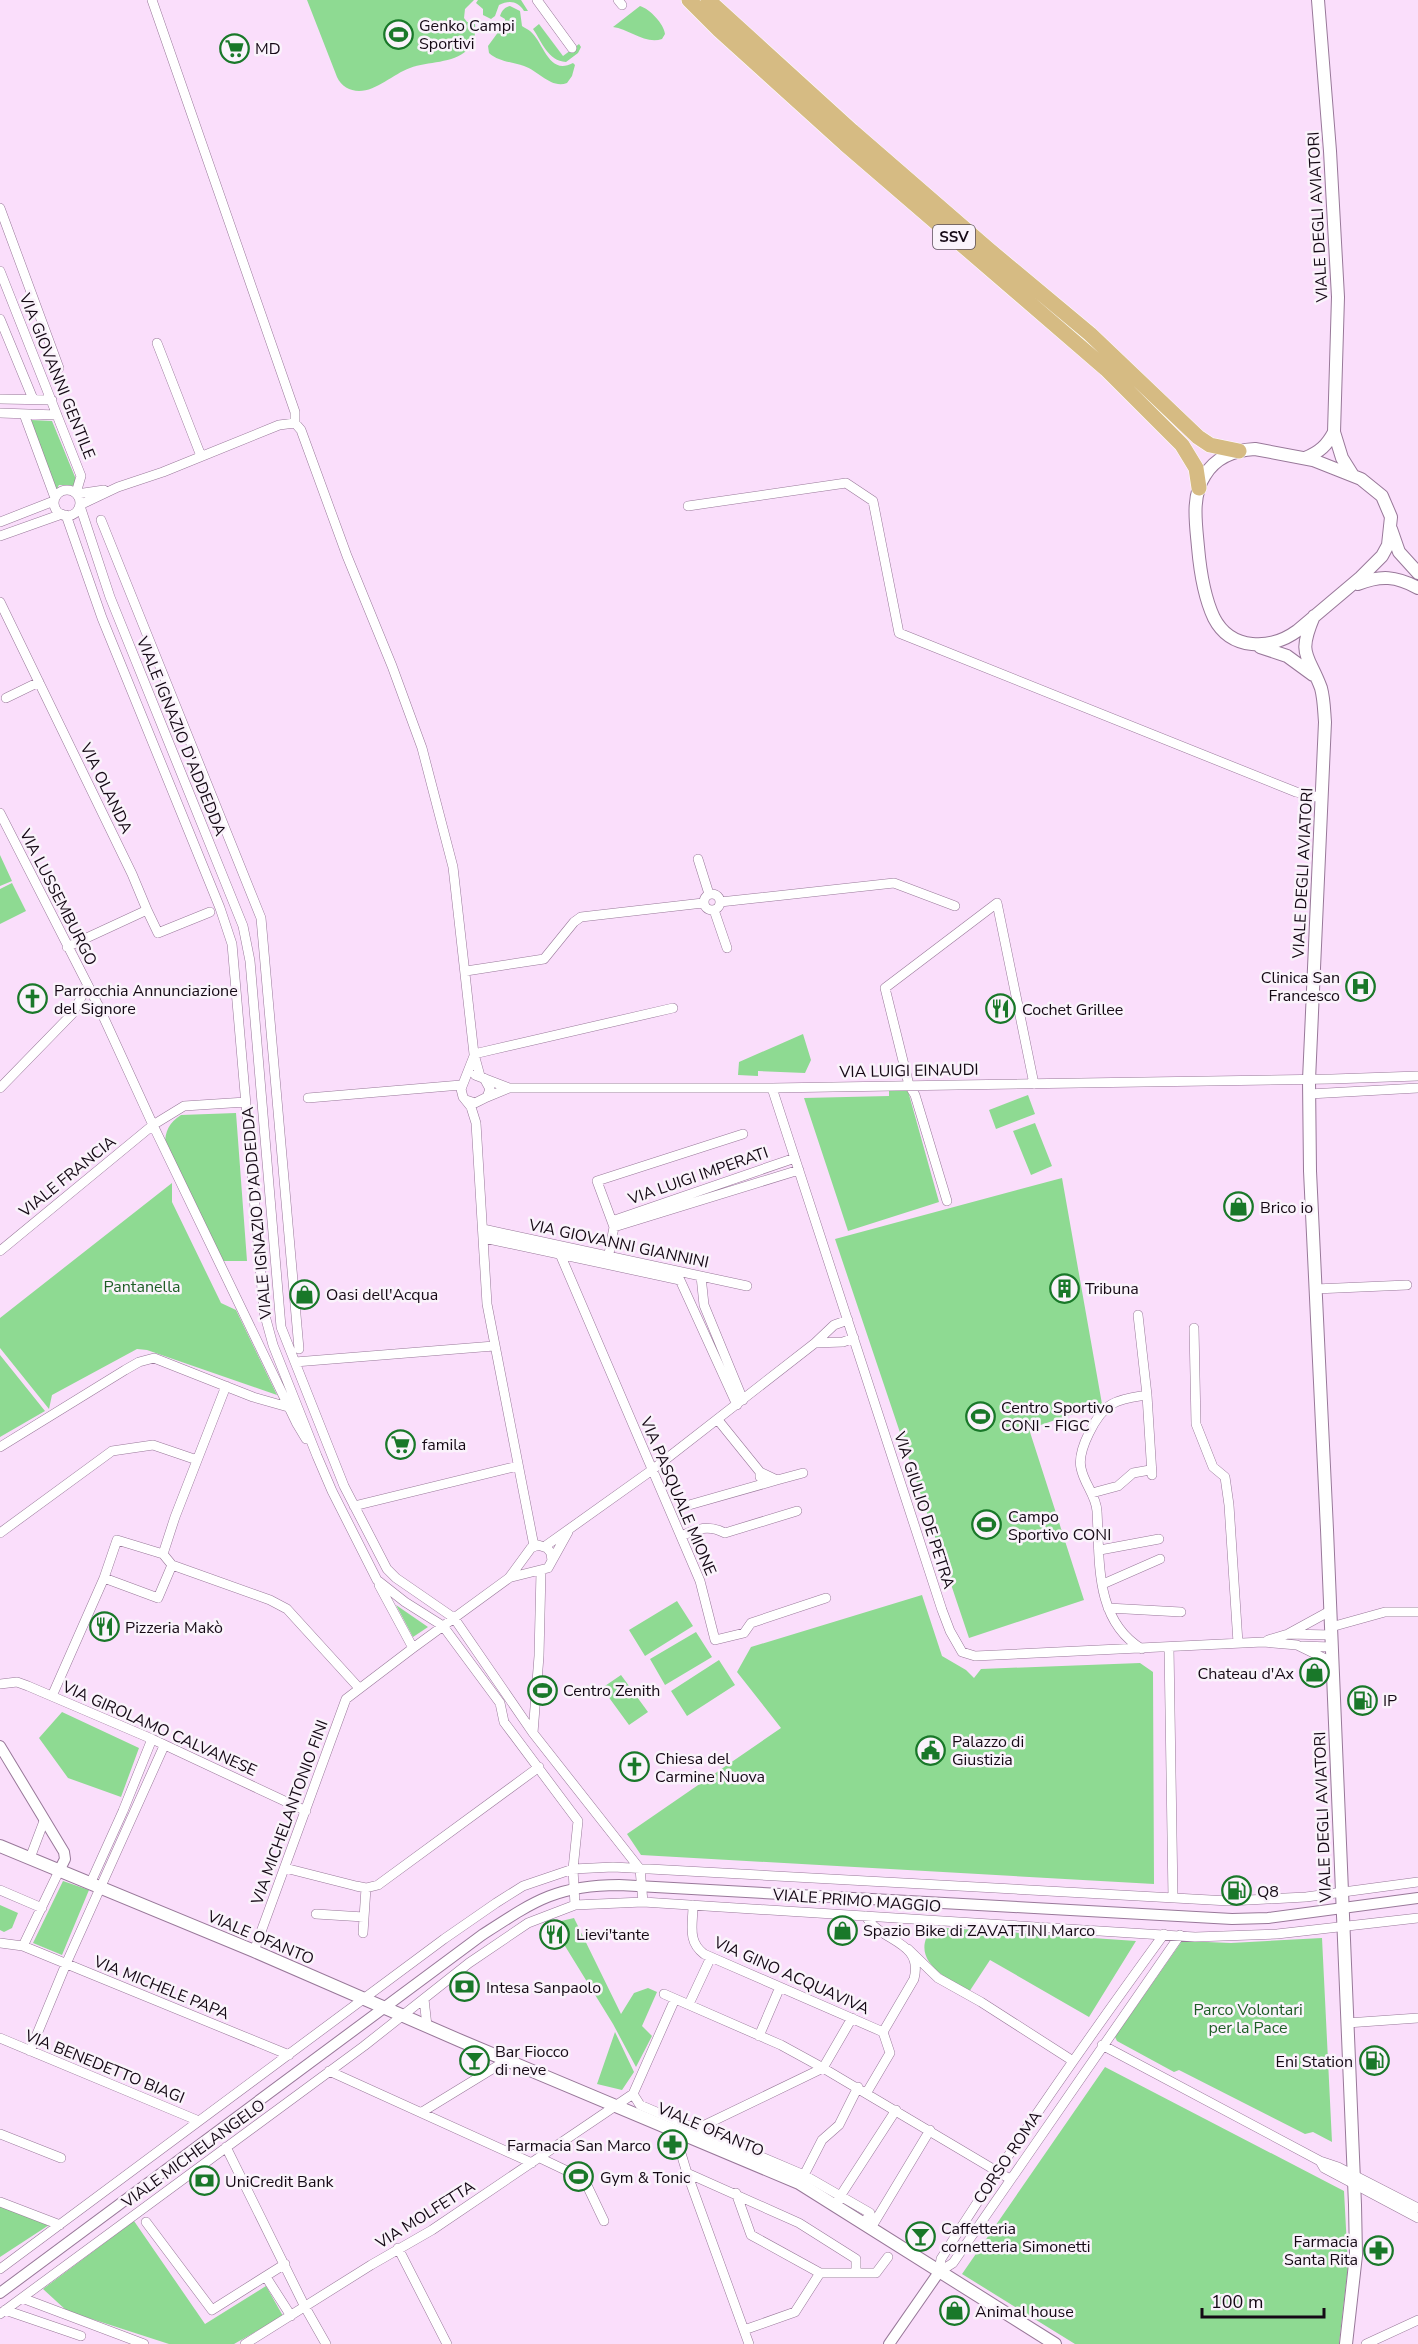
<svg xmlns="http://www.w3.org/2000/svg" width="1418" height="2344" font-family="'Nunito Sans',sans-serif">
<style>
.green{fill:#8eda92}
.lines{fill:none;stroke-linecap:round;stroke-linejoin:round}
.minor-casing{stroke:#987899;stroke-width:10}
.tertiary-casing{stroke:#987899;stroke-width:12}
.secondary-casing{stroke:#987899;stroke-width:14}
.trunk-casing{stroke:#fff;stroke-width:16}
.minor{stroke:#fff;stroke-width:9}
.tertiary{stroke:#fff;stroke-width:10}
.secondary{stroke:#fff;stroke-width:12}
.trunk{stroke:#d6bb83;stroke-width:15}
.labels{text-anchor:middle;stroke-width:5;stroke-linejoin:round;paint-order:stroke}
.shield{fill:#faf3fb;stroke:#5a4f5a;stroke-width:1.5}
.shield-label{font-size:15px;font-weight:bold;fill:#150915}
.poi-label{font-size:16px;fill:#150915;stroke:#faf3fb;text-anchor:start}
.street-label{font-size:16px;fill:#150915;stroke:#faf3fb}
.park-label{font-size:16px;fill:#1d5d25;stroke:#faf3fb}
</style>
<rect width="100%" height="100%" fill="#fadefb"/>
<path class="green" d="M307,0H474L465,9L464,18L467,22L475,24C476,34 474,43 467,50C453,64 428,61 410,68C393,74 377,91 359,91C350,91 341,86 337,77Z
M478,0H521L528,11H524C518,1 509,0 499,5L495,16L491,19L483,15V9L476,3Z
M510,6L520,11L522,26C524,28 528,29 530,31C544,42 548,76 573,63L575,65L572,76L567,83C551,89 539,71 524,66C513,62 499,62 489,53L488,46L499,31L506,26L505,19L500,16C502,10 505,7 510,6Z
M640,6C650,9 664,24 665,34L662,39C646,45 629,29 613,27Z
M539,24L563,56L579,44L581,47L578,53L566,62C548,61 542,42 533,29Z
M31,420L52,421L75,477V486L59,485L56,491Z
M0,855L12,881L0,886Z
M12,883L26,911L0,924V889Z
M803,1034L811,1060L805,1073L758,1071V1076L738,1075L739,1062Z
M889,1090L908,1091L939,1202L848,1231L804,1098L889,1096Z
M1028,1095L1035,1114L996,1129L989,1110Z
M236,1113L247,1261H221L165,1145C165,1131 169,1123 181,1115Z
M1035,1123L1052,1166L1031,1175L1013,1131Z
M1062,1178L1102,1404L1029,1429L1084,1600L969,1638L835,1239Z
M172,1183V1202L221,1303L236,1310L277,1395L147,1350L137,1349L52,1395L49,1409L0,1348V1318Z
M0,1355L45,1411L0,1437Z
M922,1595L942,1656L966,1670L974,1678L981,1669L1140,1663L1153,1672L1154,1884L641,1855L627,1834L781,1728L737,1672L751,1647Z
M677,1601L693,1626L645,1656L629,1630Z
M396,1605L428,1627L413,1637Z
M696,1632L712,1657L665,1685L650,1659Z
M719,1660L735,1685L687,1716L671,1691Z
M621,1675L648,1712L629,1725L602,1688Z
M62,1712L139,1748L121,1797L68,1778L39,1738Z
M63,1881L89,1890L62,1955L33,1943Z
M0,1905L18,1913L12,1928L4,1932L0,1930Z
M574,1918L621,2014L634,1993L648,1988L657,1992L642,2026L652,2036L636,2067L613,2024L565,1946L557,1922Z
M933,1927L1136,1941L1089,2017L990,1960L969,1992C946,1978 907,1959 933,1927Z
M1322,1938L1332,2142L1313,2132L1305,2134L1179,2070L1174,2072L1117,2041L1115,2037L1182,1941L1231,1943Z
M615,2032L634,2072L622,2090L597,2084Z
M1105,2067L1344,2191L1348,2266L1339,2344H1075L962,2274Z
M0,2205L49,2225L0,2257Z
M134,2221L205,2324L266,2286L283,2316L234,2344H169L67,2311L43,2289Z"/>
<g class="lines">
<defs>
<path id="minor" d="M152,0L295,412V423L301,430L347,556L392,666L422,748L453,867L474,1054L480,1076
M537,0L572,48
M618,0L622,5
M0,208L59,368
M0,271L81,476L76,493
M0,319L33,399
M157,343L201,456
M0,399L52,400
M0,413L57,415
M24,414L55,498
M54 503a13 13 0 1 1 26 0a13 13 0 1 1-26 0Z
M77,494L104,490
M80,505L118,487L163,472L279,425L295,423
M80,506L110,597L243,926L250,961L281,1327L344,1486L387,1569L396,1578L454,1618L533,1733L640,1869L643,1902
M688,506L846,483L873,501L899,633L1296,792L1322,798
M66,515L102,618L220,908L232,944L264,1312L273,1345L317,1456L332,1491L377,1580L405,1602L443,1626L500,1703L504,1722L578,1821L573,1869L575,1905
M101,520L261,918L299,1349
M0,522L54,501
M0,536L62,514
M0,602L132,874L147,910L67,947
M6,698L39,682
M0,813L98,1005L153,1125L297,1424L306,1439
M698,859L709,894
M704 902a8 8 0 1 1 16 0a8 8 0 1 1-16 0Z
M720,902L894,883L955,906
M147,910L158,933L210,912
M714,910L727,948
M466,971L544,959L574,922L581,917L703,903
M474,1054L673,1008
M474,1056L461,1089L463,1097L471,1107L476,1123L487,1304L534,1546
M475,1075L509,1088
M0,1088L73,1013L87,986
M772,1088L942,1610L950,1631L962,1652L975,1656L1263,1642L1297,1645L1332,1662
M1309,1094L1418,1088
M487,1097L509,1088H772L1332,1079L1418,1076
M308,1098L461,1085
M466,1100L475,1103L487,1097L490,1089L484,1078
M947,1201L915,1095L909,1085L885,988L997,903L1034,1084
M612,1221L795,1158
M614,1227L799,1170
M483,1229L747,1286
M484,1238L680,1280L737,1405
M0,1251L153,1125L184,1106L246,1102
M560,1254L700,1581L715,1640L744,1633L751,1623L826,1598
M608,1259L614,1227L597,1181L743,1134
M701,1276L704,1305L743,1400
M1315,1289L1407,1285
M1138,1315L1147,1395L1152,1475
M1194,1328L1196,1424L1213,1467L1225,1477L1229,1505L1238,1643
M815,1343L843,1342L854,1338
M295,1362L494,1346
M718,1420L760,1472V1477
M0,1447L125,1370L139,1362L154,1358L253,1397L288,1407
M777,1480L803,1473
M1092,1493L1118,1486L1133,1473L1150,1470
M354,1506L518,1466
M682,1507L777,1480L760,1472
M0,1533L112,1451L153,1445L197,1460
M681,1536C697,1529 708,1524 725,1533L797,1511
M544,1547L652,1470L815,1343L834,1325L848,1320
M1100,1550L1159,1539
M163,1554L175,1517L226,1386
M172,1565L158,1598L104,1578L117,1540L163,1554L172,1565L270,1600L287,1609L359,1688
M512,1577L548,1568L568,1532
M1103,1584L1160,1559
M379,1585L413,1648
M1108,1608L1181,1612
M1331,1627L1385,1612H1418
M1288,1634L1330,1611
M1268,1640L1288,1634L1331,1635
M1302,1646L1331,1647
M1169,1647L1173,1898
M1142,1649C1094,1620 1100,1561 1097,1511C1096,1495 1084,1484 1081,1468C1077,1451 1096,1413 1112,1404C1123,1398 1135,1397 1147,1395
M0,1684L17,1682L28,1686L152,1739L306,1811
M52,1696L104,1578
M533,1733L539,1656L541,1571
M30,1858L44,1821
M285,1868L356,1886L366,1888L378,1885L539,1767
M90,1884L123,1811L152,1739
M0,1890L42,1908
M693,1905C693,1925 687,1941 704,1954L883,2032L890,2053L867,2092
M316,1914L364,1917
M866,1916C879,1942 924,1940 914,1979L883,2032
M363,1933L366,1888
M0,1943L23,1946L289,2055
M23,1946L59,1871
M908,1949L938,1978L981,2002L1073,2061
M254,1951L346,1699L413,1648L509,1578L531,1548L538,1545L547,1548L551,1553L552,1561
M664,1994L781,2045L823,2068L1010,2179
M424,1999L427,2026
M689,2004L711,1957
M1347,2023L1418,2018
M759,2036L780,1987
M0,2038L199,2121
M1102,2045L1320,2161L1324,2168L1418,2218
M30,2051L66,1964L164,1746
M329,2071L532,2163
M633,2094L640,2105L804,2175L870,2213L864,2224
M422,2112L507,2060
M0,2134L61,2158
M226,2147L305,2307L326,2344
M540,2158L584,2179L604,2221
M1320,2161L1338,2167L1418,2208
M687,2173L799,2223L856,2259V2273
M802,2179L822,2140L839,2125L858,2087
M736,2193L751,2235L820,2273H876L888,2257
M837,2201L896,2110
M0,2202L60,2225
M146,2222L212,2310L285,2264
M871,2228L930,2130
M398,2248L447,2344
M0,2269L444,1939L496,1903L523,1886L573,1869L613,1867L1229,1901L1306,1897L1418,1882
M939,2272L953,2263L1180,1935
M939,2272L941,2259C1011,2148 1086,2041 1164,1934
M266,2277L291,2316
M22,2298L144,2344
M5,2310L81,2336
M0,2314L364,2046L469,1963L528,1923L575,1905L643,1902L1195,1937L1277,1934L1418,1918
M744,2330L795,2312L820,2273
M245,2344L371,2265L432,2230L633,2094L675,1999
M749,2344L687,2173L680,2150L682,2136L823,2068L852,2018
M1366,2344L1418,2320"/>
<path id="tertiary" d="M0,1746L64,1852L65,1859L59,1871
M0,2293L482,1935C533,1902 556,1885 619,1885L1232,1919L1268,1918L1418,1898
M889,2344L939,2272"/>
<path id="secondary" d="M1318,0L1330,151L1338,297L1334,432L1342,458L1352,474
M1255,449L1313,460L1361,479L1382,496L1391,517L1388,545L1382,556L1361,577L1297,631C1271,650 1231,651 1214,618C1204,597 1200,570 1198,547C1196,524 1191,496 1205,475C1216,457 1235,450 1255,449Z
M1305,458C1320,452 1327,445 1334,432
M1391,529L1399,552L1418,573
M1358,584C1381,575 1396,576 1418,588
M1314,616C1297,656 1308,653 1321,688C1324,699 1324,710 1325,722L1309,1080L1310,1171L1327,1530L1355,2205L1356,2255L1346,2344
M1260,647L1287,656L1313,675
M0,1846L254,1951L461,2041L799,2183L1055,2344"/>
<path id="trunk" d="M689,0L719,30L845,144L1106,369L1182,445L1196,468L1199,488
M708,0L852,131L988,249L1090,334L1198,437L1210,445L1239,451"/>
</defs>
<use href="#minor" class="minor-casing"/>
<use href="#tertiary" class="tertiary-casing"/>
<use href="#secondary" class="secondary-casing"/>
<use href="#trunk" class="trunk-casing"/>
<use href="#minor" class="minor"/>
<use href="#tertiary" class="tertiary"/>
<use href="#secondary" class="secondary"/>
<use href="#trunk" class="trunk"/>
</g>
<defs>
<symbol id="stadium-ring" viewBox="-11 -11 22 22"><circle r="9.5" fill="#faf3fb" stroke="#197829" stroke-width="1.5"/><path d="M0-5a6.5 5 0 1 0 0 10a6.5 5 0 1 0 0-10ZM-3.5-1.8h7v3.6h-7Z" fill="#197829"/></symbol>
<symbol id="supermarket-ring" viewBox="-11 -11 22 22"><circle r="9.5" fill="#faf3fb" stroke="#197829" stroke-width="1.5"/><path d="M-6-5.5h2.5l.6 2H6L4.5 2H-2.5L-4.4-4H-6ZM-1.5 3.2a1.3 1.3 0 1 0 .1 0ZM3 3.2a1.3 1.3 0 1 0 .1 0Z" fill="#197829"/></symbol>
<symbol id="hospital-ring" viewBox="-11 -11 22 22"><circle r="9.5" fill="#faf3fb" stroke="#197829" stroke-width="1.5"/><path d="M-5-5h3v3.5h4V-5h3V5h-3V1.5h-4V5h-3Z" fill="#197829"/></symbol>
<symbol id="church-ring" viewBox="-11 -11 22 22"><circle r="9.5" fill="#faf3fb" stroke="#197829" stroke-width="1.5"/><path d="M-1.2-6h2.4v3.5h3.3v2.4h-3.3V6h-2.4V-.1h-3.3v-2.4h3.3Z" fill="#197829"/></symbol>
<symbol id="restaurant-ring" viewBox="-11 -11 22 22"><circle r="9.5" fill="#faf3fb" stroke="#197829" stroke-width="1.5"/><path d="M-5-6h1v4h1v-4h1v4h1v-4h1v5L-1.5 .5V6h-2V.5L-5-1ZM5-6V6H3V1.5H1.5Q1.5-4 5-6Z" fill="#197829"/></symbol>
<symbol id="shop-ring" viewBox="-11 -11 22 22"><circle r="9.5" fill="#faf3fb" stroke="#197829" stroke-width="1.5"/><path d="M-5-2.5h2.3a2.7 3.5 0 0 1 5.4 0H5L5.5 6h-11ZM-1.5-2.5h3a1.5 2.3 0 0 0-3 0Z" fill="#197829"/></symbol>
<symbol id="building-ring" viewBox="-11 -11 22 22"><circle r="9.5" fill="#faf3fb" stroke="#197829" stroke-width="1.5"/><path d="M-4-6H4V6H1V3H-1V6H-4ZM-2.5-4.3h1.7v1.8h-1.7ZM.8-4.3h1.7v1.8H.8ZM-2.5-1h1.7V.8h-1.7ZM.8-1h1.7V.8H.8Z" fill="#197829"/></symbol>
<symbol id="fuel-ring" viewBox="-11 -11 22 22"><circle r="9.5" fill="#faf3fb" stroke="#197829" stroke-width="1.5"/><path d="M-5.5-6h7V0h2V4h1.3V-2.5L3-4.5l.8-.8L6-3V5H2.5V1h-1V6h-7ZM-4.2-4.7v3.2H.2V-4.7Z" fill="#197829"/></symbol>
<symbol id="civic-ring" viewBox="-11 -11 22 22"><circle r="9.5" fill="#faf3fb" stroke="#197829" stroke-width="1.5"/><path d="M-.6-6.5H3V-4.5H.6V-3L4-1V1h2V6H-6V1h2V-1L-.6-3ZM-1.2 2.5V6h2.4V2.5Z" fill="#197829"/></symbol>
<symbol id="bank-ring" viewBox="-11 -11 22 22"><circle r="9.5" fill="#faf3fb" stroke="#197829" stroke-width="1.5"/><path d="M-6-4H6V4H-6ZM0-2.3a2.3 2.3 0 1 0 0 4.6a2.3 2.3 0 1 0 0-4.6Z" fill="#197829"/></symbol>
<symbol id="bar-ring" viewBox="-11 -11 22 22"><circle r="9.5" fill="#faf3fb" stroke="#197829" stroke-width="1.5"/><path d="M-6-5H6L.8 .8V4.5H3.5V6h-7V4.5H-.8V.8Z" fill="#197829"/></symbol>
<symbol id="pharmacy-ring" viewBox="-11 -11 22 22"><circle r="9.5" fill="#faf3fb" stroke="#197829" stroke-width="1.5"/><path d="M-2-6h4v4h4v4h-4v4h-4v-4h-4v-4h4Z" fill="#197829"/></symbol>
</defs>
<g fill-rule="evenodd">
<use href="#stadium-ring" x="382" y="18" width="33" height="33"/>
<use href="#supermarket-ring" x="218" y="32" width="33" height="33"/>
<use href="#hospital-ring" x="1344" y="970" width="33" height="33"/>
<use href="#church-ring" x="16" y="982" width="33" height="33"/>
<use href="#restaurant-ring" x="984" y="992" width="33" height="33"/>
<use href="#shop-ring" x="1222" y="1190" width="33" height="33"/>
<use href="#building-ring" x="1048" y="1272" width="33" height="33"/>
<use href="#shop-ring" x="288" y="1278" width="33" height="33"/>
<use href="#stadium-ring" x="964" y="1400" width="33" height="33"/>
<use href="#supermarket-ring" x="384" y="1428" width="33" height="33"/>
<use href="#stadium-ring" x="970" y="1508" width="33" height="33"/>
<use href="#restaurant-ring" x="88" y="1610" width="33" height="33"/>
<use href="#shop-ring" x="1298" y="1656" width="33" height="33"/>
<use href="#stadium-ring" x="526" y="1674" width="33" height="33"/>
<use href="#fuel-ring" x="1346" y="1684" width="33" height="33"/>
<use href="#civic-ring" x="914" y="1734" width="33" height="33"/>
<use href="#church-ring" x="618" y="1750" width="33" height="33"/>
<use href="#fuel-ring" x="1220" y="1874" width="33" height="33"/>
<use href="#shop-ring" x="826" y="1914" width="33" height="33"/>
<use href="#restaurant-ring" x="538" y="1918" width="33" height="33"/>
<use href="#bank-ring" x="448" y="1970" width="33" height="33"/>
<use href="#bar-ring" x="458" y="2044" width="33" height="33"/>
<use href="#fuel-ring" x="1358" y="2044" width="33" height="33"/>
<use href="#pharmacy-ring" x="656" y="2128" width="33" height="33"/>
<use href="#stadium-ring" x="562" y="2160" width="33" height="33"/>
<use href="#bank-ring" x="188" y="2164" width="33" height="33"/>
<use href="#bar-ring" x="904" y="2220" width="33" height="33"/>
<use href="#pharmacy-ring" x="1362" y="2234" width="33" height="33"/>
<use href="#shop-ring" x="938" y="2294" width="33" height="33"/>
</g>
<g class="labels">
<rect class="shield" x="933" y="225" width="42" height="24" rx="4.5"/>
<g class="shield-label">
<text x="954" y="242">SSV</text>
</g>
<g class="poi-label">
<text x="419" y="31">Genko Campi<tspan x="419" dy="18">Sportivi</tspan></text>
<text x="255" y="54">MD</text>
<text x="1340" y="983" text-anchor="end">Clinica San<tspan x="1340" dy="18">Francesco</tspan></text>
<text x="54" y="996">Parrocchia Annunciazione<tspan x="54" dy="18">del Signore</tspan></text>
<text x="1022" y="1015">Cochet Grillee</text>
<text x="1260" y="1213">Brico io</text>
<text x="1085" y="1294">Tribuna</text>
<text x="326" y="1300">Oasi dell'Acqua</text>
<text x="1001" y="1413">Centro Sportivo<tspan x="1001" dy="18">CONI - FIGC</tspan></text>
<text x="422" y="1450">famila</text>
<text x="1008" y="1522">Campo<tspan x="1008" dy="18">Sportivo CONI</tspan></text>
<text x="125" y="1633">Pizzeria Makò</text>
<text x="1294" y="1679" text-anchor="end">Chateau d'Ax</text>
<text x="563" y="1696">Centro Zenith</text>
<text x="1383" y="1706">IP</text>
<text x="952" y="1747">Palazzo di<tspan x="952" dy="18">Giustizia</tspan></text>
<text x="655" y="1764">Chiesa del<tspan x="655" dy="18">Carmine Nuova</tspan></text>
<text x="1257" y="1897">Q8</text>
<text x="863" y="1936">Spazio Bike di ZAVATTINI Marco</text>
<text x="576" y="1940">Lievi'tante</text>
<text x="486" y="1993">Intesa Sanpaolo</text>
<text x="495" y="2057">Bar Fiocco<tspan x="495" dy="18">di neve</tspan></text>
<text x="1353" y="2067" text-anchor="end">Eni Station</text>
<text x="651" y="2151" text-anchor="end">Farmacia San Marco</text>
<text x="600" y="2183">Gym &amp; Tonic</text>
<text x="225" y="2187">UniCredit Bank</text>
<text x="941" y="2234">Caffetteria<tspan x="941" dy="18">cornetteria Simonetti</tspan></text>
<text x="1358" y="2247" text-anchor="end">Farmacia<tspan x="1358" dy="18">Santa Rita</tspan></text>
<text x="975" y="2317">Animal house</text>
</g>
<g class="street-label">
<text transform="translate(1317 217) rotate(-93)" y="6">VIALE DEGLI AVIATORI</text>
<text transform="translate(58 376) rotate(68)" y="6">VIA GIOVANNI GENTILE</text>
<text transform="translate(182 736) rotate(68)" y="6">VIALE IGNAZIO D'ADDEDDA</text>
<text transform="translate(107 788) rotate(64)" y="6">VIA OLANDA</text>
<text transform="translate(1302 873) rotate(-87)" y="6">VIALE DEGLI AVIATORI</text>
<text transform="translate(59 897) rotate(63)" y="6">VIA LUSSEMBURGO</text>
<text transform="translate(909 1070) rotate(-1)" y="6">VIA LUIGI EINAUDI</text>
<text transform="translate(698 1175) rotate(-19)" y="6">VIA LUIGI IMPERATI</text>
<text transform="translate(67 1176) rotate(-39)" y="6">VIALE FRANCIA</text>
<text transform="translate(256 1213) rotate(-95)" y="6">VIALE IGNAZIO D'ADDEDDA</text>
<text transform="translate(619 1243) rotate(12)" y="6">VIA GIOVANNI GIANNINI</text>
<text transform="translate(679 1496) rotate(67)" y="6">VIA PASQUALE MIONE</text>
<text transform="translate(925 1510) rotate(72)" y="6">VIA GIULIO DE PETRA</text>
<text transform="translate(160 1728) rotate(24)" y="6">VIA GIROLAMO CALVANESE</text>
<text transform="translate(289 1812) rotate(-70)" y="6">VIA MICHELANTONIO FINI</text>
<text transform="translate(1322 1817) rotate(-92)" y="6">VIALE DEGLI AVIATORI</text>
<text transform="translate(857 1900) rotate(4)" y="6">VIALE PRIMO MAGGIO</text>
<text transform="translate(261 1937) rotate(23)" y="6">VIALE OFANTO</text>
<text transform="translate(792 1975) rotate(24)" y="6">VIA GINO ACQUAVIVA</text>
<text transform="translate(162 1987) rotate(22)" y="6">VIA MICHELE PAPA</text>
<text transform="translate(105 2066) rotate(22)" y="6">VIA BENEDETTO BIAGI</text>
<text transform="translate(711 2129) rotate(23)" y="6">VIALE OFANTO</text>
<text transform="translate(193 2153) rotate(-36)" y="6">VIALE MICHELANGELO</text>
<text transform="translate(1007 2157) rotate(-56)" y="6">CORSO ROMA</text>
<text transform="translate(425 2214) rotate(-32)" y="6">VIA MOLFETTA</text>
</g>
<g class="park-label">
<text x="142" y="1292">Pantanella</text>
<text x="1248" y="2015">Parco Volontari<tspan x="1248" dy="18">per la Pace</tspan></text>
</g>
</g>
<path d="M1202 2308v9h122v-9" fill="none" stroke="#150915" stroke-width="3"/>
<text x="1211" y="2308" font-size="18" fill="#150915" stroke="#faf3fb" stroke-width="4.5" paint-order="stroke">100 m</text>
</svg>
